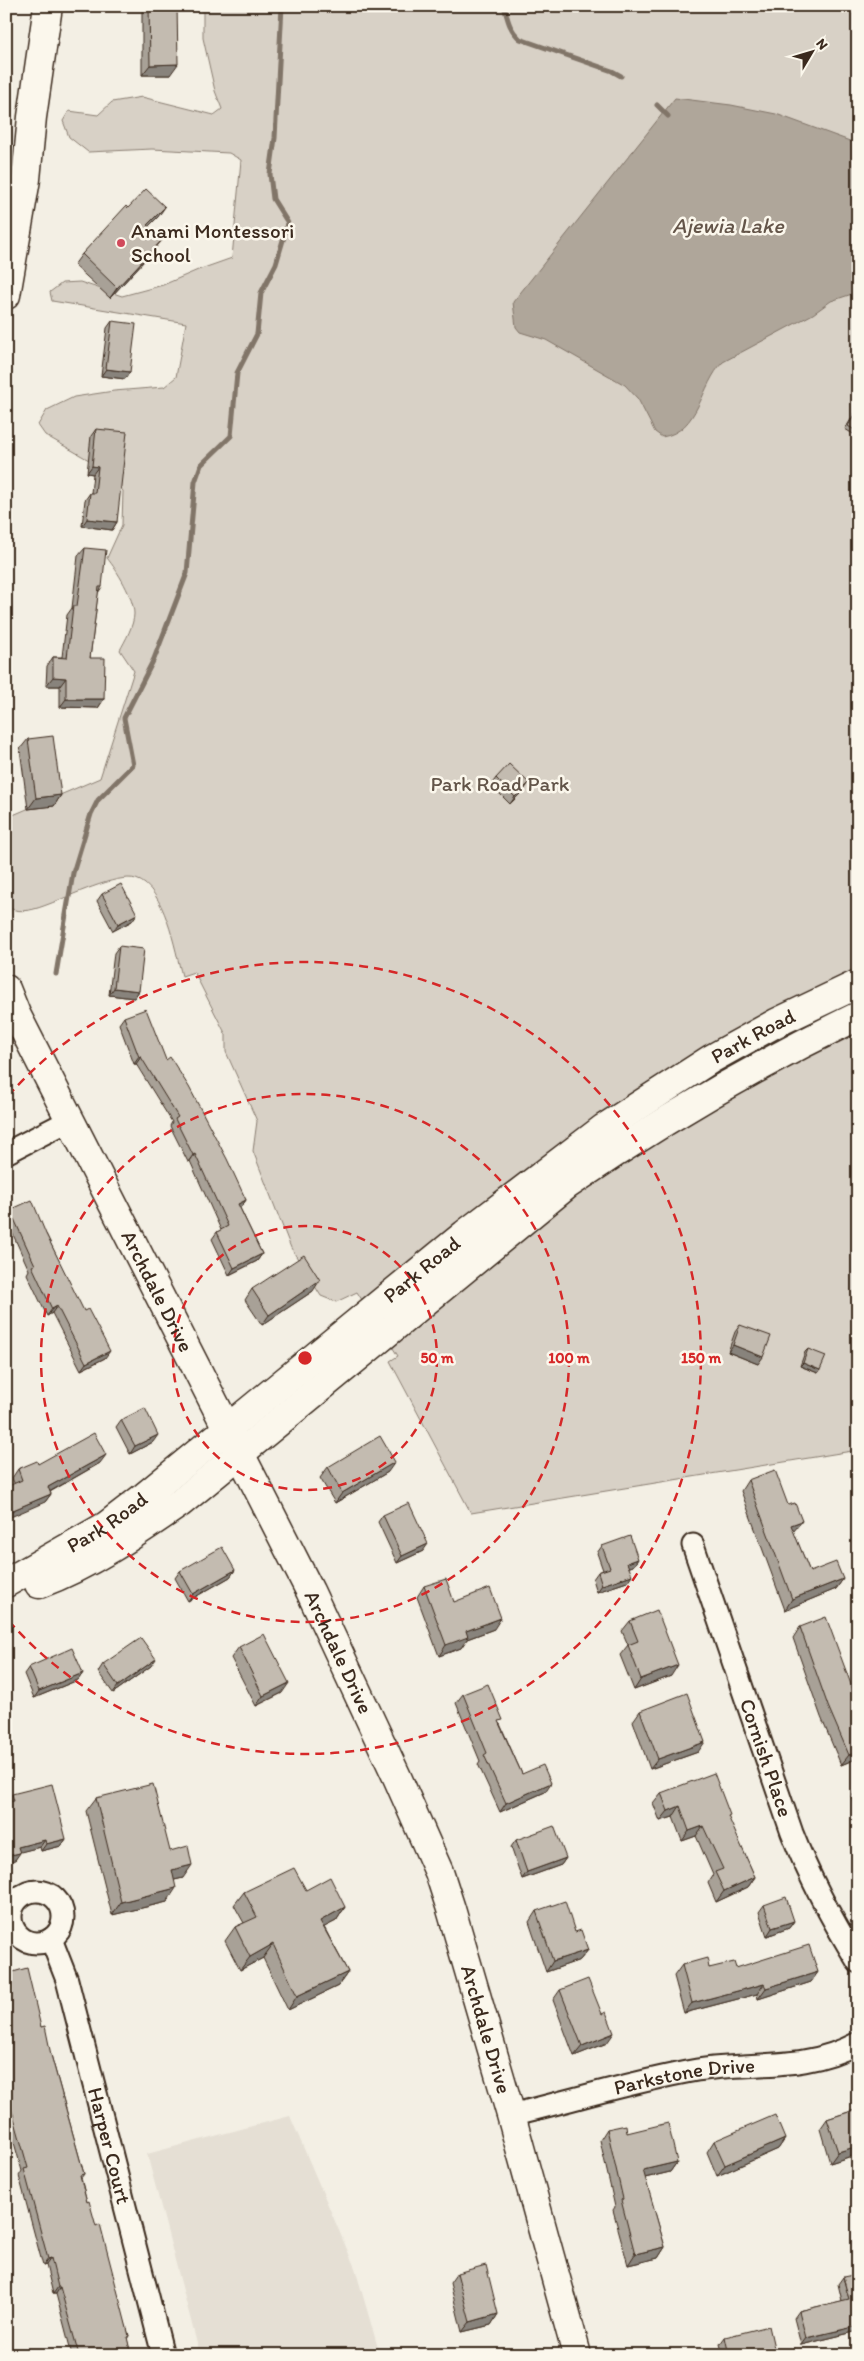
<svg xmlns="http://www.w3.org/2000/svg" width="864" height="2361" font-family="Itim,sans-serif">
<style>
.built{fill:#e5dfd4}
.green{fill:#d8d1c6;stroke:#8a7e72}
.water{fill:#afa69a;stroke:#817468}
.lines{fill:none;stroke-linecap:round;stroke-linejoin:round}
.stream{stroke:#817468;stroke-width:5}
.street-casing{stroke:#3b2a1e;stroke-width:25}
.secondary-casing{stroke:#3b2a1e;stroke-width:31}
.street{stroke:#fbf7ec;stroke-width:21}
.secondary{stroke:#fbf7ec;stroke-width:28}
.wall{fill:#a8a197;stroke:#3b2a1e}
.shaded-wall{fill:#88837b;stroke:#3b2a1e}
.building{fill:#c3bbb0;stroke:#3b2a1e}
.ring{fill:none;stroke:#d62828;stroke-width:2.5;stroke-dasharray:9 6}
.poi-dot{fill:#d1495b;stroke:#fbf7ec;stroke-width:2}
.labels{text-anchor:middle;stroke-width:5;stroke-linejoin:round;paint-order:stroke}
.poi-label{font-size:21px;fill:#3b2a1e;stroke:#fbf7ec;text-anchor:start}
.park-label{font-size:21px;fill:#625448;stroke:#fbf7ec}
.street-label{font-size:21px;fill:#3b2a1e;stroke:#fbf7ec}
.water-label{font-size:22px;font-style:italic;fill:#645549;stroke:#fbf7ec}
.centre{fill:#d62828;stroke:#fbf7ec;stroke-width:2.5}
.ring-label{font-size:15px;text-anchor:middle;font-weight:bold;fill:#d62828;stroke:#fbf7ec;stroke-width:5;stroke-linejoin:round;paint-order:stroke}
</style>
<rect width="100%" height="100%" fill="#f3efe4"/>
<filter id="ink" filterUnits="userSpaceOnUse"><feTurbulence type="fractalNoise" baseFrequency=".02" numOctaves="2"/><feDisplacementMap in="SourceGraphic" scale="10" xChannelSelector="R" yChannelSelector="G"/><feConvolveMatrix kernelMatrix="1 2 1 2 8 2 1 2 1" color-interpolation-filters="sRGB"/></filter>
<g filter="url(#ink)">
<path class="built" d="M290,2116L355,2268L380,2355H200L147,2154Z"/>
<path class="green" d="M203,6H858V1450L471,1513L390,1361L398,1356L357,1292L336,1302L321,1296L291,1248L253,1151L257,1121L226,1052V1035L194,972L182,976C175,950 165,888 136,879C118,873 68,897 49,904C36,909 22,914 9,908L6,896V818L100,778L134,671L120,650C125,641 134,625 134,614C134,598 117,570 107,558L122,525L123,491L103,468L45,435L38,425L47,410L74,397L114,391L164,387L176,377L186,323L52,301L50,292L62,283L80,282L122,296L163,285L198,270L232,258L241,160L229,153L152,149L88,152L69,137L63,121L69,111L98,115L112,102L142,97L214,115L222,109L215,91L203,38Z"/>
<path class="water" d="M675,98L731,105L776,114L858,144V292L831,301L813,314L723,362C700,385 700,431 662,437L655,432L638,399L625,385L546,340L520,332L516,327L513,302Z"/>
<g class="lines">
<path class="stream" d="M504,6C508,20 509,29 520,39L612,71L621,76
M657,105L668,116
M56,974L73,873L91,814L98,800L133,765L124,718L154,659L187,573L195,482L201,465L231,436L237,373L257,334L261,293L276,264L288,223L273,199L270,174L275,138L282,6"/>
<defs>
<g id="street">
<path d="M6,1153L70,1120"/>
<path id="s1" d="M693,1545L792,1833C810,1879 832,1920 858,1962"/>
<circle cx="37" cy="1917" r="26"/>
<path id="s2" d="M51,1939L67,1980L163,2355"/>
<path id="s3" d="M511,2115C573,2100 634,2081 697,2070C755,2061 803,2072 858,2043"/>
</g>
<g id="secondary">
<path d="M6,295L26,179L32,117L48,6"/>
<path id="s4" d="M6,989L16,1014L310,1591L397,1777L439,1872L451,1909L511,2115L577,2355"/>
<path id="s5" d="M6,1583L106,1526L145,1496L465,1234L604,1128L711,1059L776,1023L858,984"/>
<path d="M39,1584C90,1565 135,1534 180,1503L567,1185C659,1122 757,1065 858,1016"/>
</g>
</defs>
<use href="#street" class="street-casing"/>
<use href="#secondary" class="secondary-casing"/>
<use href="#street" class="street"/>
<use href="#secondary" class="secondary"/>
</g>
<path class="wall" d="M145,6H177L170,75H142V11Z
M128,208L158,217L148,227L154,250L110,298L74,265L82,254Z
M112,321L130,372L125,379L101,376L107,328Z
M858,408V437L845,429Z
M96,429L117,522L112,530L82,526L85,500L90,493H91L93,474L87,473L91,436Z
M85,548L102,587L98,593L90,658L104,699L98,708L60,707V686H46L47,666L53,657H62L67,615L72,608L78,556Z
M28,739L61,795L54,806L28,809L20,749Z
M496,778L524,790L510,804L491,785Z
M102,894L132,921L113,931L97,901Z
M119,946L139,991L134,998L109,995L114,953Z
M124,1017L166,1060L246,1200L241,1207L240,1208L262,1254L257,1261L229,1275L212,1239L217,1232L221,1230L190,1161L188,1162L170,1126L172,1122L136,1064H134L119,1024Z
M10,1210L46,1234L105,1358L81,1370L52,1313L47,1316L27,1274L29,1270L6,1219V1215Z
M252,1289L313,1291L262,1325L245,1300Z
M740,1325L758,1364L728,1352L735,1332Z
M808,1349L820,1370L818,1373L800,1366L805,1352Z
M121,1420L153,1442L130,1454L116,1427Z
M100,1463L50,1492L51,1494L45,1502L14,1483L12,1478L18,1469L38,1464Z
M328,1467L388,1472L335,1503L320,1478Z
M748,1480L788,1505L802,1521L793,1531L810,1572L843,1579L836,1589L785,1610L741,1491Z
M383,1515L423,1551L397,1563L378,1522Z
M602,1546L638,1559L633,1566L629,1567L627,1582L597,1592L593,1579L598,1572L603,1570L597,1553Z
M235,1570L230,1577L188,1601L175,1578L180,1571Z
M424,1586L454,1602L494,1629L467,1639L461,1648L439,1656L417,1597Z
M630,1621L671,1676L634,1690L620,1655L628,1645L622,1631Z
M800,1627L858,1758L841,1765L821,1717L793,1638Z
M239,1647L282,1693L256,1706L231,1658Z
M103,1664L151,1666L113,1693L98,1672Z
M29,1667L83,1673L78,1680L34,1698L24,1674Z
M463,1694L500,1724L522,1774L545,1792L500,1812L478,1764L480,1761L456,1703Z
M640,1711L698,1752L650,1769L633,1721Z
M858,1787V1813L851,1796Z
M661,1793L728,1818L755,1877L748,1887L716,1902L708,1883L713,1875L696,1836L682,1841L673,1817L660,1821L653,1803Z
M12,1794L66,1839L61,1846L41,1851L40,1847L19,1852L15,1860L7,1801Z
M96,1798L170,1851L183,1878L174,1880L167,1902L112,1915L86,1811Z
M516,1840L566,1858L561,1865L522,1879L511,1847Z
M306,1890L345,1907L336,1921L324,1927L348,1972L338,1986L288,2010L263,1958L240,1970L225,1941L235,1927L244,1923L234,1905L244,1892Z
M764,1905L794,1921L789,1928L767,1936L759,1912Z
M536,1911L575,1932L588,1950L580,1960L546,1972L529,1922Z
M682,1965L709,1968L818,1972L811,1982L758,1999L757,1994L684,2013L674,1976Z
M6,1974L41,2027L51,2055L84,2174L81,2178L87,2202L96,2226L129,2336L127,2339L131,2355H72L56,2294H53L46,2265L43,2266L19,2176L22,2171L6,2114Z
M560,1990L602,2014L607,2043L574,2056L553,2000Z
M858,2109V2154L830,2163L820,2129L827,2119Z
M607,2129L627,2133L677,2162L670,2172L645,2178L665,2247L658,2258L628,2265L613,2210L615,2207L600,2140Z
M785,2139L778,2149L717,2176L707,2152L714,2141Z
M457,2273L498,2314L491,2325L462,2332L450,2283Z
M843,2277L858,2331L801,2345L794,2318L799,2311L842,2301L838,2284Z
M725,2337L775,2352L773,2355H723L720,2344Z"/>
<path class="shaded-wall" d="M178,64L170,75H142L150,65Z
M165,207L158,217L139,236L147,225Z
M162,240L154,250L110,298L117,288Z
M106,369L130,372L125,379L101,376Z
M92,466L98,467L93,474L87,473Z
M87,519L117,522L112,530L82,526Z
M53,677L66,678L60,686H46Z
M66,699H104L98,708L60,707Z
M529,783L524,790L510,804L515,797Z
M61,795L54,806L28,809L36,798Z
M137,914L132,921L113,931L118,924Z
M114,988L139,991L134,998L109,995Z
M139,1057H141L136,1064H134Z
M195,1154L190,1161L188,1162L193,1155Z
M246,1200L241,1207L233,1211L238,1204Z
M262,1254L257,1261L229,1275L234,1268Z
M320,1280L313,1291L262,1325L269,1315Z
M57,1306L52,1313L47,1316L52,1309Z
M733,1345L763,1357L758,1364L728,1352Z
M110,1351L105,1358L81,1370L86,1363Z
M803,1363L820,1370L818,1373L800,1366Z
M158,1435L153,1442L130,1454L135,1446Z
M106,1455L100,1463L42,1496L48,1487Z
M395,1462L388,1472L335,1503L342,1493Z
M51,1494L45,1502L6,1519V1513Z
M802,1521L794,1531L783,1535L791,1525Z
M428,1544L423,1551L397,1563L402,1556Z
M638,1559L633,1566L622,1570L627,1563Z
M235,1570L230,1577L188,1601L193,1594Z
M632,1575L627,1582L597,1592L602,1585Z
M843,1579L836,1589L785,1610L792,1599Z
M501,1618L494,1629L467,1639L461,1648L439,1656L446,1645L466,1631Z
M156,1659L151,1666L113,1693L118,1686Z
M678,1665L671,1676L634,1690L641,1679Z
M83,1673L78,1680L34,1698L39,1691Z
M289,1683L282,1693L256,1706L263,1696Z
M705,1742L698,1752L650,1769L658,1759Z
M858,1751V1758L841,1765L849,1755Z
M551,1783L545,1792L500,1812L506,1803Z
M680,1806L673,1817L660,1821L668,1811Z
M703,1826L696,1836L682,1841L689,1831Z
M66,1839L61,1846L41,1851L46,1844Z
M45,1840L40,1847L13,1854L18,1847Z
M20,1853L15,1860L6,1862V1856Z
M566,1858L561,1865L522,1879L527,1872Z
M192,1865L183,1878L162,1883L172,1870Z
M755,1877L748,1887L716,1902L724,1891Z
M176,1888L167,1902L112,1915L121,1902Z
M345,1907L336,1921L311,1934L320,1921Z
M794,1921L789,1928L767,1936L772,1928Z
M273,1944L263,1958L240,1970L250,1957Z
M588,1950L580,1960L546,1972L553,1961Z
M348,1972L338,1986L288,2010L297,1996Z
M818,1972L811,1982L758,1999L766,1988Z
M764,1984L757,1994L684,2013L692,2003Z
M614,2033L607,2043L574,2056L582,2046Z
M785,2139L778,2149L717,2176L725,2165Z
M858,2146V2154L830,2163L838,2152Z
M677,2162L670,2172L636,2180L643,2170Z
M665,2247L658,2258L628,2265L635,2254Z
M51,2258L46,2265L43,2266L48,2259Z
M58,2287H60L56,2294H53Z
M498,2314L491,2325L462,2332L470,2322Z
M858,2326V2331L801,2345L806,2338Z
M775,2352L773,2355H764Z"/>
<path class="building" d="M149,6H177L178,64L150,65Z
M146,189L165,207L147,225L162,240L117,288L82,254L126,206L128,208Z
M112,321L136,324L130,372L106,369Z
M858,409V432L848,426Z
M96,429L127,432L117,522L87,519L90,493H95L98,467L92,466Z
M85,548L106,550L102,587H99L90,658H105L104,699H66V678L53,677V657L67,658L73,606H77Z
M53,736L61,795L36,798L28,739Z
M509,764L529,783L515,797L496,778Z
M121,884L137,914L118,924L102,894Z
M119,946L144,949L139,991L114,988Z
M146,1009L166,1060L170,1057L189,1087L227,1159L246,1200L238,1204L262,1254L234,1268L217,1232L228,1226L195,1154L193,1155L175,1119L178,1117L141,1057H139L124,1017Z
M32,1200L46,1234L84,1311L88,1309L110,1351L86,1363L57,1306L52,1309L32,1266L35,1265L10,1210Z
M304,1255L320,1280L269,1315L252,1289Z
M740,1325L771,1336L763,1357L733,1345Z
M808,1349L826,1356L820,1370L803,1363Z
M145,1408L158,1435L135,1446L121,1420Z
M94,1433L106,1455L48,1487L51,1494L6,1513V1487L22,1480L18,1469L37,1461L38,1464Z
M380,1436L395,1462L342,1493L328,1467Z
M775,1470L788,1505L795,1503L802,1521L791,1525L810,1572L836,1562L843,1579L792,1599L748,1480Z
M409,1503L428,1544L402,1556L383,1515Z
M630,1536L638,1559L627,1563L632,1575L602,1585L598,1572L610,1568L602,1546Z
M222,1547L235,1570L193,1594L180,1571Z
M446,1579L454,1602L490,1588L501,1618L466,1631L468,1637L446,1645L424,1586Z
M657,1610L678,1665L641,1679L628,1645L638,1641L630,1621Z
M826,1617L855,1695L858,1694V1751L849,1755L828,1706L800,1627Z
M264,1634L289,1683L263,1696L239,1647Z
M141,1638L156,1659L118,1686L103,1664Z
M72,1648L83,1673L39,1691L29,1667Z
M488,1684L503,1720L498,1721L522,1774L543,1765L551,1783L506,1803L484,1755L487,1753L463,1694Z
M6,1689L10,1700L6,1702Z
M687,1693L705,1742L658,1759L640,1711Z
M714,1773L730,1815L728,1816L755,1877L724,1891L715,1872L723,1869L703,1826L689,1831L680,1806L668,1811L661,1793Z
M52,1784L66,1839L46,1844L45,1840L18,1847L20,1853L6,1856V1802L14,1801L12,1794Z
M153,1784L170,1851L188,1846L192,1865L172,1870L176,1888L121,1902L96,1798Z
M554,1826L566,1858L527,1872L516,1840Z
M294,1868L306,1890L330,1877L345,1907L320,1921L348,1972L297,1996L273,1944L250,1957L235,1927L257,1917L244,1892Z
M786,1897L794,1921L772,1928L764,1905Z
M565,1901L575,1932L581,1930L588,1950L553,1961L536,1911Z
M809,1945L818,1972L766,1988L764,1984L692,2003L682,1965L707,1958L709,1968L734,1962L736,1968Z
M27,1968L41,2027L45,2026L51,2055L84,2174L80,2175L87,2202L89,2201L96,2226L100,2224L129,2336L127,2337L131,2355H79L60,2287H58L51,2258L48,2259L24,2169L28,2168L6,2089V1974Z
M588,1979L602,2014L606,2012L614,2033L582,2046L560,1990Z
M858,2109V2146L838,2152L827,2119Z
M775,2115L785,2139L725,2165L714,2141Z
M668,2123L677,2162L643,2170L665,2247L635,2254L621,2200L623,2199L607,2129L626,2125L627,2133Z
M486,2265L498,2314L470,2322L457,2273Z
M858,2274V2326L806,2338L799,2311L849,2299L843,2277Z
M769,2326L775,2352L764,2355H729L725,2337Z"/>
</g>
<g class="ring">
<circle cx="305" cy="1358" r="132"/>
<circle cx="305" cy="1358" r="264"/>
<path d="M8 1096A396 396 0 1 1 8 1620"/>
</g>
<circle class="poi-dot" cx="121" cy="243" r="5"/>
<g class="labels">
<g class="poi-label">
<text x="131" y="238">Anami Montessori<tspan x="131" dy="24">School</tspan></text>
</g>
<g class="park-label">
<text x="500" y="791">Park Road Park</text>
</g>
<g class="street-label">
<text dy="7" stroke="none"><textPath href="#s5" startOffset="928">Park Road</textPath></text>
<text dy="7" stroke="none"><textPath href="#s5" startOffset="522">Park Road</textPath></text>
<text dy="7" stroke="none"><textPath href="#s4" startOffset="338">Archdale Drive</textPath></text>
<text dy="7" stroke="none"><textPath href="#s5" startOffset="118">Park Road</textPath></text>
<text dy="7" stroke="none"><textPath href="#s4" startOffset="742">Archdale Drive</textPath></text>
<text dy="7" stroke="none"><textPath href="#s1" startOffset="225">Cornish Place</textPath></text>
<text dy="7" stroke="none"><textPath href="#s4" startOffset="1148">Archdale Drive</textPath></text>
<text dy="7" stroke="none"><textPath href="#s3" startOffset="178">Parkstone Drive</textPath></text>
<text dy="7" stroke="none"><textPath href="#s2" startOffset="215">Harper Court</textPath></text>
</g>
<g class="water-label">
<text x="728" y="233">Ajewia Lake</text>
</g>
</g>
<circle cx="305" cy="1358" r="8" class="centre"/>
<g class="ring-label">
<text x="437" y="1363">50 m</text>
<text x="569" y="1363">100 m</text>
<text x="701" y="1363">150 m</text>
</g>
<rect width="864" height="2361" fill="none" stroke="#fbf7ec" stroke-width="25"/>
<rect x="12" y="12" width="839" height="2336" fill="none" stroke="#3b2a1e" stroke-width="2" filter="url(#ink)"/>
<g transform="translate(812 52) rotate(52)" stroke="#fbf7ec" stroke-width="4" paint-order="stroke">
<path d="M0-4L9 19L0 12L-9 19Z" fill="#3b2a1e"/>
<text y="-8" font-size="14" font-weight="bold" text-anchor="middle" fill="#3b2a1e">N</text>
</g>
</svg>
